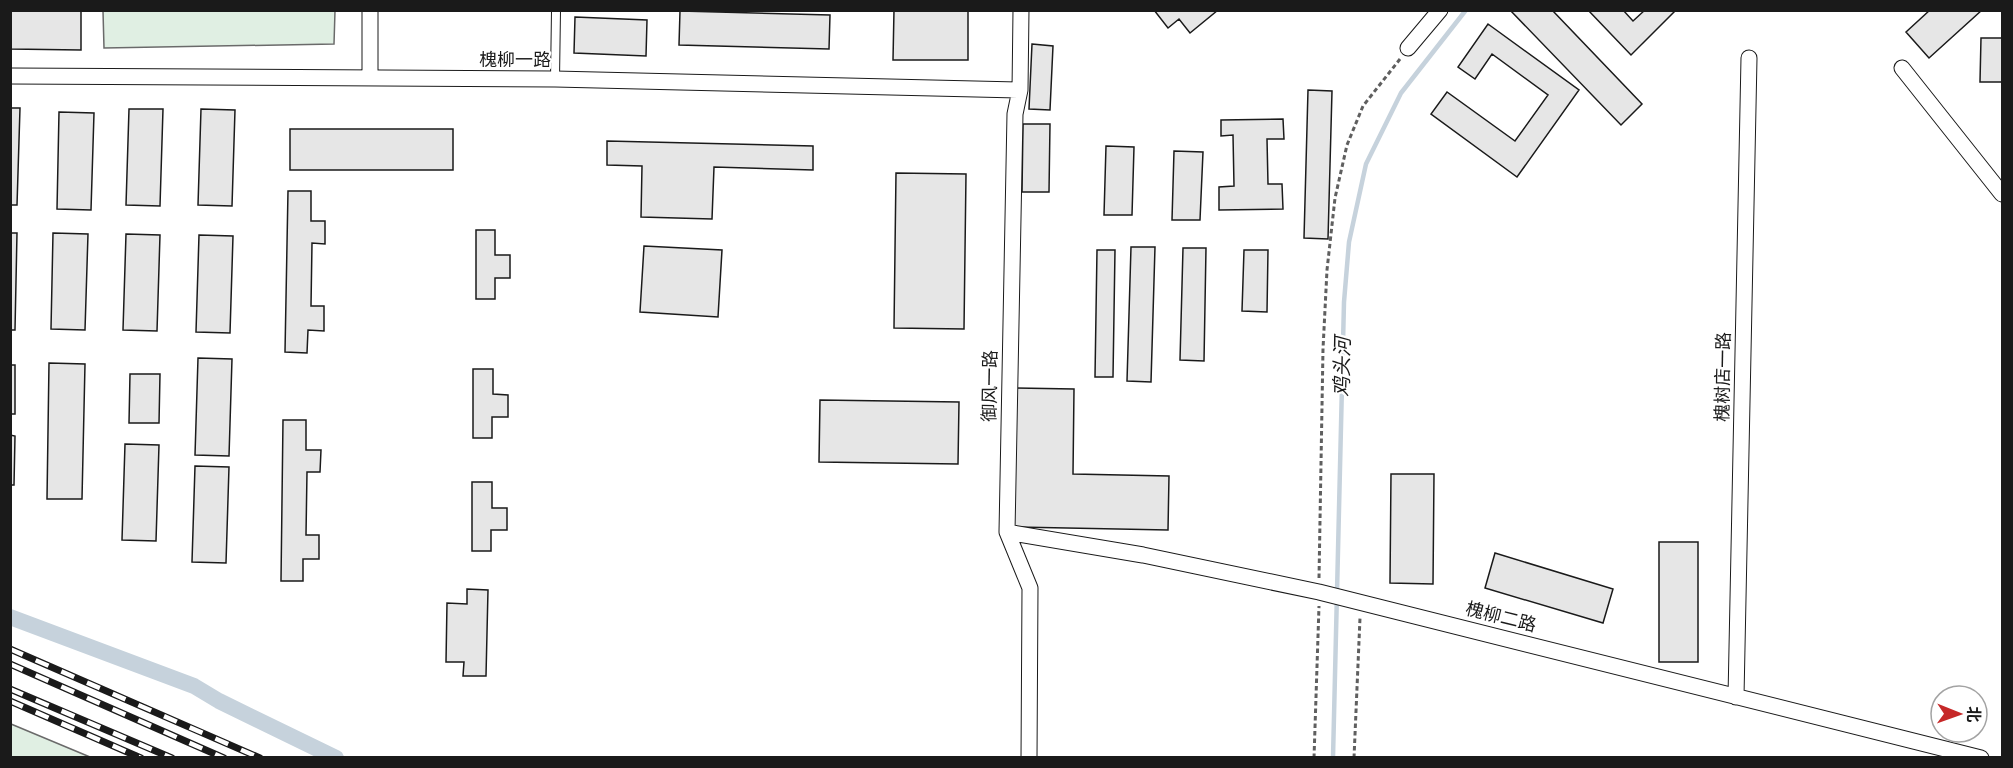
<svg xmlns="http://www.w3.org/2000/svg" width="2013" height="768" font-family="'Open Sans','Noto Sans SC',sans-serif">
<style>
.green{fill:#e0efe3;stroke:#6a6a6a;stroke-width:1.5}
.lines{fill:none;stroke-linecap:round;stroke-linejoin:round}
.stream{stroke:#c6d2dc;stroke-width:4.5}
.canal{stroke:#c6d2dc;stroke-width:16}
.building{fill:#e6e6e6;stroke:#1a1a1a;stroke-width:1.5}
.service-casing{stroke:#1a1a1a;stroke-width:10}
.minor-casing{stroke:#1a1a1a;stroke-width:17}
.path{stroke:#5f5f5f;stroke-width:3;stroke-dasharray:4.5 3;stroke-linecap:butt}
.service{stroke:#fff;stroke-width:8}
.minor{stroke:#fff;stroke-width:15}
.rail-casing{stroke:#1a1a1a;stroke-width:7}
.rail{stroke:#fff;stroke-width:4.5;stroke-dasharray:14;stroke-linecap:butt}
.labels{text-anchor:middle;stroke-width:4.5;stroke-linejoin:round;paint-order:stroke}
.street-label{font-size:18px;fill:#1a1a1a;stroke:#fff}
.water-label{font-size:20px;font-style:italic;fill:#1a1a1a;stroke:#fff}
</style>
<rect width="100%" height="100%" fill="#fff"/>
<path class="green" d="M103,11H335L334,44L104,48Z
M11,724L90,757H11Z"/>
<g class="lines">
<path class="stream" d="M1333,758L1344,302L1349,242L1366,164L1401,93L1466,10"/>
<path class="canal" d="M10,617L194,686L219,701L336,758"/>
</g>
<path class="building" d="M10,10H81V50L10,49Z
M894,10H968V60H893Z
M1154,10H1218L1190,33L1179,19L1168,28Z
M1510,10H1552L1642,104L1621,125Z
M1588,10H1623L1633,21L1645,10H1676L1631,55Z
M1930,10H1982L1929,58L1906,32Z
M680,11L830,15L829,49L679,45Z
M575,17L647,20L646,56L574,53Z
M1488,24L1579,90L1517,177L1431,114L1447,92L1515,141L1548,95L1492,54L1475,79L1458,67Z
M1981,38H2002V82H1980Z
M1032,44L1053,46L1050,110L1029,109Z
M1308,90L1332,91L1328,239L1304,238Z
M10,108H20L17,205H10Z
M129,109H163L160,206L126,205Z
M201,109L235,110L232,206L198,205Z
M59,112L94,113L91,210L57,209Z
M1283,119L1284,139H1267L1268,184H1282L1283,209L1219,210V187L1234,186L1233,135L1221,136V120Z
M1023,124H1050L1049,192H1022Z
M290,129H453V170H290Z
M607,141L813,146V170L714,167L712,219L641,217L642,166L607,165Z
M1106,146L1134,147L1132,215H1104Z
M1174,151L1203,152L1200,220H1172Z
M896,173L966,174L964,329L894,328Z
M288,191H311V221H325V244L312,243L311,306H324V331L308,330L307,353L285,352Z
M476,230H495V255H510V278H495V299H476Z
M10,233H17L15,330H10Z
M53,233L88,234L85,330L51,329Z
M126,234L160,235L157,331L123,330Z
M199,235L233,236L230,333L196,332Z
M644,246L722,250L718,317L640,312Z
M1131,247H1155L1151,382L1127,381Z
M1183,248H1206L1204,361L1180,360Z
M1097,250H1115L1113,377H1095Z
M1244,250H1268L1267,312L1242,311Z
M198,358L232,359L229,456L195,455Z
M49,363L85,364L82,499H47Z
M10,365H15V414H10Z
M473,369H493V394L508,395V417H492V438H473Z
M130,374H160L159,423H129Z
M1014,388L1074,389L1073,474L1169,476L1168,530L1012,527Z
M820,400L959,402L958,464L819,462Z
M283,420H306V450H321L320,472H307L306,535H319V559H303V581H281Z
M10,435L15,436L14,485H10Z
M125,444L159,445L156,541L122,540Z
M195,466L229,467L226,563L192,562Z
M1391,474H1434L1433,584L1390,583Z
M472,482H492V508H507V530H491V551H472Z
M1659,542H1698V662H1659Z
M1495,553L1613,589L1603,623L1485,588Z
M467,589L488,590L486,676H463L464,662H446L447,603L467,604Z"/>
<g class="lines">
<defs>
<path id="service" d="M555,79L556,10"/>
<path id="minor" d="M370,10V78
M1021,10L1020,90L1015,114L1007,532L1030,588L1029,758
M1408,48L1440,10
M1902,68L2002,194
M10,76L555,79L1020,90
M1007,532L1143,555L1319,592L1981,758
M1736,697L1749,58"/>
</defs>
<use href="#service" class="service-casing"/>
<use href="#minor" class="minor-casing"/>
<path class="path" d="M1319,578L1323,349L1327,270L1335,198L1347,145L1363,106L1400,59
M1314,758L1319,606
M1354,758L1360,618"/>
<use href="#service" class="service"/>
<use href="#minor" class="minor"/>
<defs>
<path id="rail" d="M10,649L260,758
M10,664L224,758
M10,689L172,758
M10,701L141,758"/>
</defs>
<use href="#rail" class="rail-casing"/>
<use href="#rail" class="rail"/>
</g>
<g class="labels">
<g class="street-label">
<text x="515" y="66">槐柳一路</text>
<text transform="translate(1723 377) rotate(-89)" y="6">槐树店一路</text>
<text transform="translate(990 386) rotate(-89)" y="6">御风一路</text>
<text transform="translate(1501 617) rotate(14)" y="6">槐柳二路</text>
</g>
<g class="water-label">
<text transform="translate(1342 367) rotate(-89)" y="7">鸡头河</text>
</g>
</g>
<rect width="2013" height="768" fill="none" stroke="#1a1a1a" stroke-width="24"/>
<g transform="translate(1959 714) rotate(91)"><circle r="28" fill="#ffffff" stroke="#a3a3a3" stroke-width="1.5"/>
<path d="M0-4.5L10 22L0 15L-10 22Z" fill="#c62828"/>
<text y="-9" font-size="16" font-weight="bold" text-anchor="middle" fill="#1a1a1a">北</text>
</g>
</svg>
